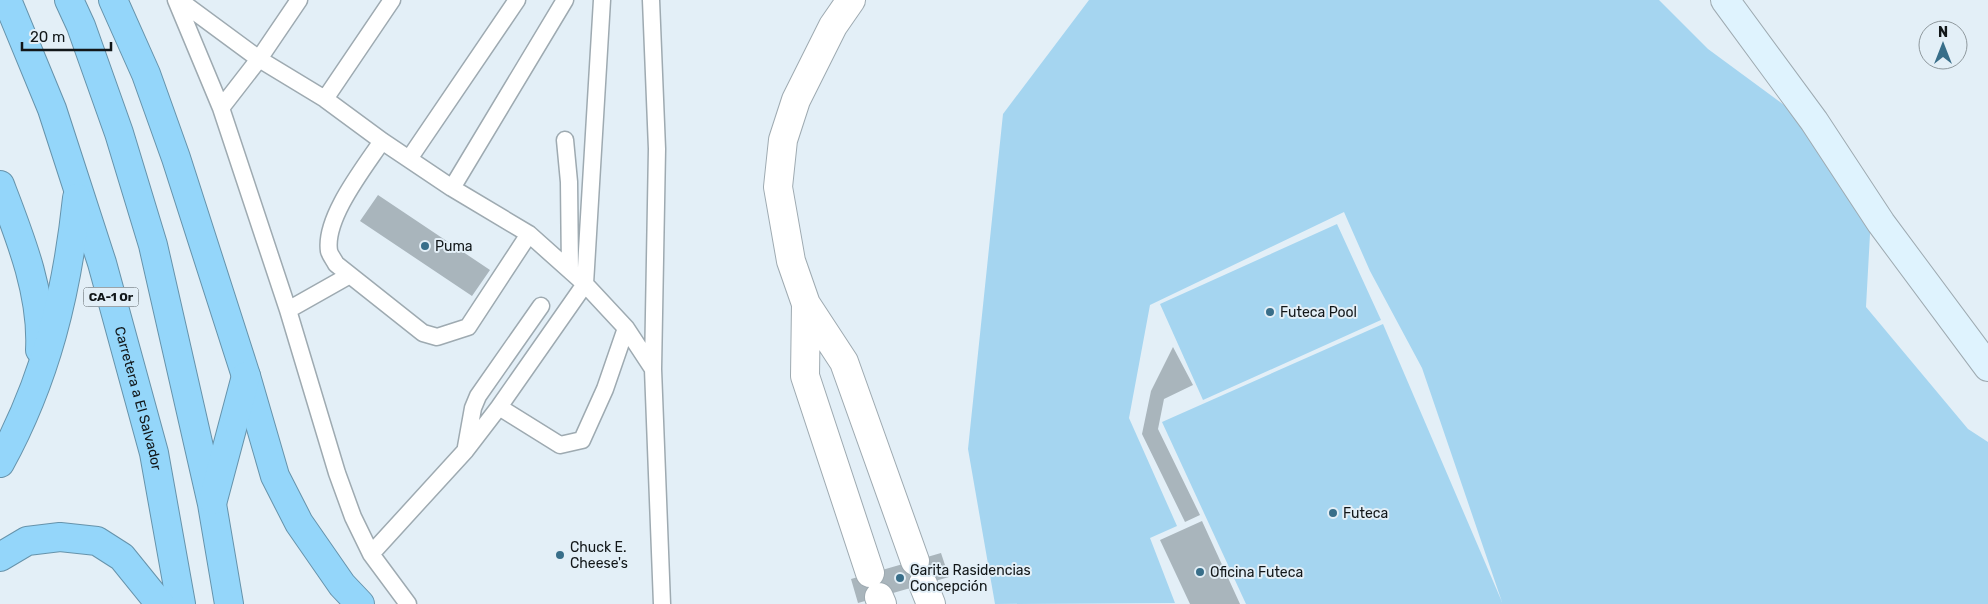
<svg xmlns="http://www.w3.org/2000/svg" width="1988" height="604" font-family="Rubik,sans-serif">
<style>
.green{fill:#a5d5f0}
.building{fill:#a9b5bc}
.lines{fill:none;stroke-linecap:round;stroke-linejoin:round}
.lane-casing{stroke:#9eaab1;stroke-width:19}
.street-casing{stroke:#9eaab1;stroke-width:30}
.secondary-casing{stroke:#9eaab1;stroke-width:30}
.highway-casing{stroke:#6693ab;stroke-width:30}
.lane{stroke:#fff;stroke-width:16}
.street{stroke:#fff;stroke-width:28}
.secondary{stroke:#dff3fe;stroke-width:28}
.highway{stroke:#94d6fa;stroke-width:28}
.poi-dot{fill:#386e89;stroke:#e3eff7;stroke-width:2}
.labels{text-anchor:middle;stroke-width:4;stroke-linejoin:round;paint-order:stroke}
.shield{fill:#e3eff7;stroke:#51585c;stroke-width:1}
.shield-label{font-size:12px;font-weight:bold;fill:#121719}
.poi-label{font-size:14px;fill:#121719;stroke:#e3eff7;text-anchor:start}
.street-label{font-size:14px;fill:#121719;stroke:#e3eff7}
</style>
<rect width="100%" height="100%" fill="#e3eff7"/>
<path class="green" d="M1089,0H1659L1708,49L1810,124L1871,216L1866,307L1968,429L1988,442V604H1246L1162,422L1383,324L1502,602L1422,368L1370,271L1344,212L1150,305L1129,418L1177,526L1150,538L1175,603L995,604L968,449L1003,114Z
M1337,224L1381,320L1203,400L1160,304Z"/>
<path class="building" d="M378,195L490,270L472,296L360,221Z
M1173,347L1193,385L1164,399L1158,429L1200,515L1185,522L1142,434L1151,391Z
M1202,521L1240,604H1190L1160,540Z
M941,553L949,577L858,603L851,579Z"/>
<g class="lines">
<defs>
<path id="lane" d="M176,0L221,108L288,310L337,473L353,517L371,554L408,604
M179,0L259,59L325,99L382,141L452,188L529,234L585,284L626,328L653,369
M651,0L657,149L653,369L662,604
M325,99L392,0
M221,108L259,59L299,0
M565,140L569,182L570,270
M382,141C364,168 324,218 329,251C330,255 334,260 336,264L423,333L437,337L468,327L529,234
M409,159L517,0
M452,188L565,0
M288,310L350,275
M499,407L560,445L582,440L605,389L626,328
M466,447L473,408L478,396L541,306
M371,554L466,450L499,407L585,284L602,0"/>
<path id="street" d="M851,0L833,26L796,100L783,140L778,187L791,261L806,304L844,362L915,561
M806,304L805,376L870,573
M923,584L931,604
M879,597L882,604"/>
<path id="secondary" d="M1725,0L1814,121L1881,223L1988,367"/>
<g id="highway">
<path id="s1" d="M7,0L52,109L102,263L154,453L181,604"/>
<path d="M69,0L81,26L119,133L153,245L212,504L229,604"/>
<path d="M113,0L146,74L176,158L246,376L275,476L299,523L342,585L360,604"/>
<path d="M0,185C20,237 43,294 40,350"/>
<path d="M0,463C46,379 67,293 77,198"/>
<path d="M213,500L246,376"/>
<path d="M0,557L27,541L60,537L97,541L122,557L160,604"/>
</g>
</defs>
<use href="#lane" class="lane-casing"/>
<use href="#street" class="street-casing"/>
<use href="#secondary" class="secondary-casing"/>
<use href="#highway" class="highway-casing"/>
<use href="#lane" class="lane"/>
<use href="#street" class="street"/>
<use href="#secondary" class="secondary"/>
<use href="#highway" class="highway"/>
</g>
<g class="poi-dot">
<circle cx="425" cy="246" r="5"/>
<circle cx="1270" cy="312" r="5"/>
<circle cx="1333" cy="513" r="5"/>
<circle cx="560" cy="555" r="5"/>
<circle cx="1200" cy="572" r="5"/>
<circle cx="900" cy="578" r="5"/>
</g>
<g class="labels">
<rect class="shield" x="83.5" y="287.5" width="55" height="19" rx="4"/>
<g class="shield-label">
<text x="111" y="301">CA-1 Or</text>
</g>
<g class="poi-label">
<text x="435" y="251">Puma</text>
<text x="1280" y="317">Futeca Pool</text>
<text x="1343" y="518">Futeca</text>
<text x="570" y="552">Chuck E.<tspan x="570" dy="16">Cheese's</tspan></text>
<text x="910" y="575">Garita Rasidencias<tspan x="910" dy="16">Concepción</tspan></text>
<text x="1210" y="577">Oficina Futeca</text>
</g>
<g class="street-label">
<text dy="5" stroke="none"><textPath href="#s1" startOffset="420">Carretera a El Salvador</textPath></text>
</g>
</g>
<g transform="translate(1943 45)"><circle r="24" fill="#e3eff7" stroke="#8f999e"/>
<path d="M0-4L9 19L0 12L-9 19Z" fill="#386e89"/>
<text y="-8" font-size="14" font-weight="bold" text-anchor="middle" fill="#121719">N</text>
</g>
<path d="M22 42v8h89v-8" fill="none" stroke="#121719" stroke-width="2.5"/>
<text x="30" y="42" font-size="15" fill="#121719" stroke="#e3eff7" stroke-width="4" paint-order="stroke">20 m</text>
</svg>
